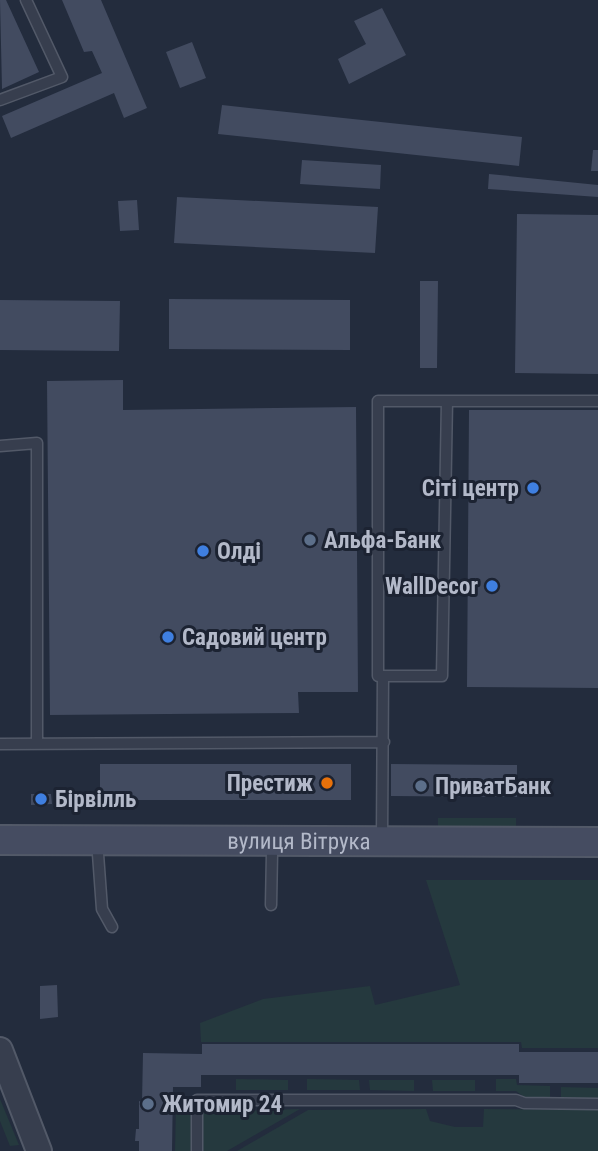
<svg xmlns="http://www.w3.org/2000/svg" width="598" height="1151" font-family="'Roboto Condensed',sans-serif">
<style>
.green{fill:#25393e}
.building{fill:#424b60}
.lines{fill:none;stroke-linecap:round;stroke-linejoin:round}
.service-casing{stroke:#525968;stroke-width:13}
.tertiary-casing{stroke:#525968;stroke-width:28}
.secondary-casing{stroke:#525968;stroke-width:32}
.service{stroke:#373e4e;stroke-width:10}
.tertiary{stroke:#373e4e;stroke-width:24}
.secondary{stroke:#454c61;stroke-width:28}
.shop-dot{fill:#3f7fe0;stroke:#1c2332;stroke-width:2.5}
.service-dot{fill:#5c6f8a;stroke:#1c2332;stroke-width:2.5}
.food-dot{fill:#e8710a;stroke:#1c2332;stroke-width:2.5}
.labels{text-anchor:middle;stroke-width:6;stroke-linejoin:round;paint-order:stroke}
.poi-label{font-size:23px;font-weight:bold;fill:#b3b9c9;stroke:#1c2332;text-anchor:start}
.street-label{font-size:23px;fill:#b3b9c9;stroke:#1c2332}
</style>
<rect width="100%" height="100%" fill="#232c3d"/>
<path class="green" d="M438,818H516V829H438Z
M426,880H598V1048H522L521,1042H201L200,1023L263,999L370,986L375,1005L460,985Z
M236,1079L288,1080V1090H236Z
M307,1079L359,1080L360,1090H307Z
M496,1079H516L517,1085L550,1086V1097H524L516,1091H496Z
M369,1080H414V1091L370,1090Z
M432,1080H475V1091H433Z
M561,1087L598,1088V1098H561Z
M0,1099L19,1145L10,1146L0,1121Z
M176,1104H193V1151H175Z
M300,1109L227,1151H201V1112Z
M426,1109L430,1121L455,1127H483L484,1109L598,1110V1151H237L308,1110Z"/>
<path class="building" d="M0,0H6L39,72L2,89Z
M62,0H101L147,108L124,118L114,93L11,138L2,116L102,73L92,51L84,52Z
M382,8L406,55L349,84L338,59L366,44L354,21Z
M192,42L206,78L180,88L166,52Z
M222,105L522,137L519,166L218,134Z
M593,150H598V171H591Z
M302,160L381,165L380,189L300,184Z
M489,174L598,185V197L488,189Z
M177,197L378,207L375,253L174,243Z
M137,200L139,230L120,231L118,201Z
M517,214L598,215V374L515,373Z
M420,281H438L437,368H420Z
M169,299L350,300V350L169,349Z
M0,300L120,301L119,351L0,350Z
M123,380V410L356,407L358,692H298L299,713L50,715L47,381Z
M469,410H598V688L467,687Z
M100,764H351V800H100Z
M391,764L517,765V797L391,796Z
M31,794H51L52,804L31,805Z
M57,985L58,1017L40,1019V986Z
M202,1044H519V1052H598V1083H519V1075H201V1087H173L172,1151H139V1141H135L136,1129H139V1101L142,1102L143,1053L202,1054Z"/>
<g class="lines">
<defs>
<path id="service" d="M0,100L62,77L26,0
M447,401L442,676H378V401H598
M0,446L37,443V744
M0,744L384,742
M382,839L383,676
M98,854L102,909L112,927
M271,905L272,853
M197,1151V1100H516L524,1103L598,1104"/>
<path id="tertiary" d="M0,1050L39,1151"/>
<g id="secondary">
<path id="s1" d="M0,840L598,842"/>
</g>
</defs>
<use href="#service" class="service-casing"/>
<use href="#tertiary" class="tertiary-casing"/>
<use href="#secondary" class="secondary-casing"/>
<use href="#service" class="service"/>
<use href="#tertiary" class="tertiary"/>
<use href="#secondary" class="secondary"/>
</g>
<g class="shop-dot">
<circle cx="533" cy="488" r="7"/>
<circle cx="203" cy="551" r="7"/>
<circle cx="492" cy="586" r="7"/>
<circle cx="168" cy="637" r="7"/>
<circle cx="41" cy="799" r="7"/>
</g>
<g class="service-dot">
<circle cx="310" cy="540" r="7"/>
<circle cx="421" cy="786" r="7"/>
<circle cx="148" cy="1104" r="7"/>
</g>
<circle class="food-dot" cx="327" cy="783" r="7"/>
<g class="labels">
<g class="poi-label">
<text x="519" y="496" text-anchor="end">Сіті центр</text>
<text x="324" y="548">Альфа-Банк</text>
<text x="217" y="559">Олді</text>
<text x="478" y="594" text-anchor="end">WallDecor</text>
<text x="182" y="645">Садовий центр</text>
<text x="313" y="791" text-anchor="end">Престиж</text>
<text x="435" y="794">ПриватБанк</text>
<text x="55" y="807">Бірвілль</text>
<text x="162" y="1112">Житомир 24</text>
</g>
<g class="street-label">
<text dy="8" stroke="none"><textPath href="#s1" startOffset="299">вулиця Вітрука</textPath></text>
</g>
</g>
</svg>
